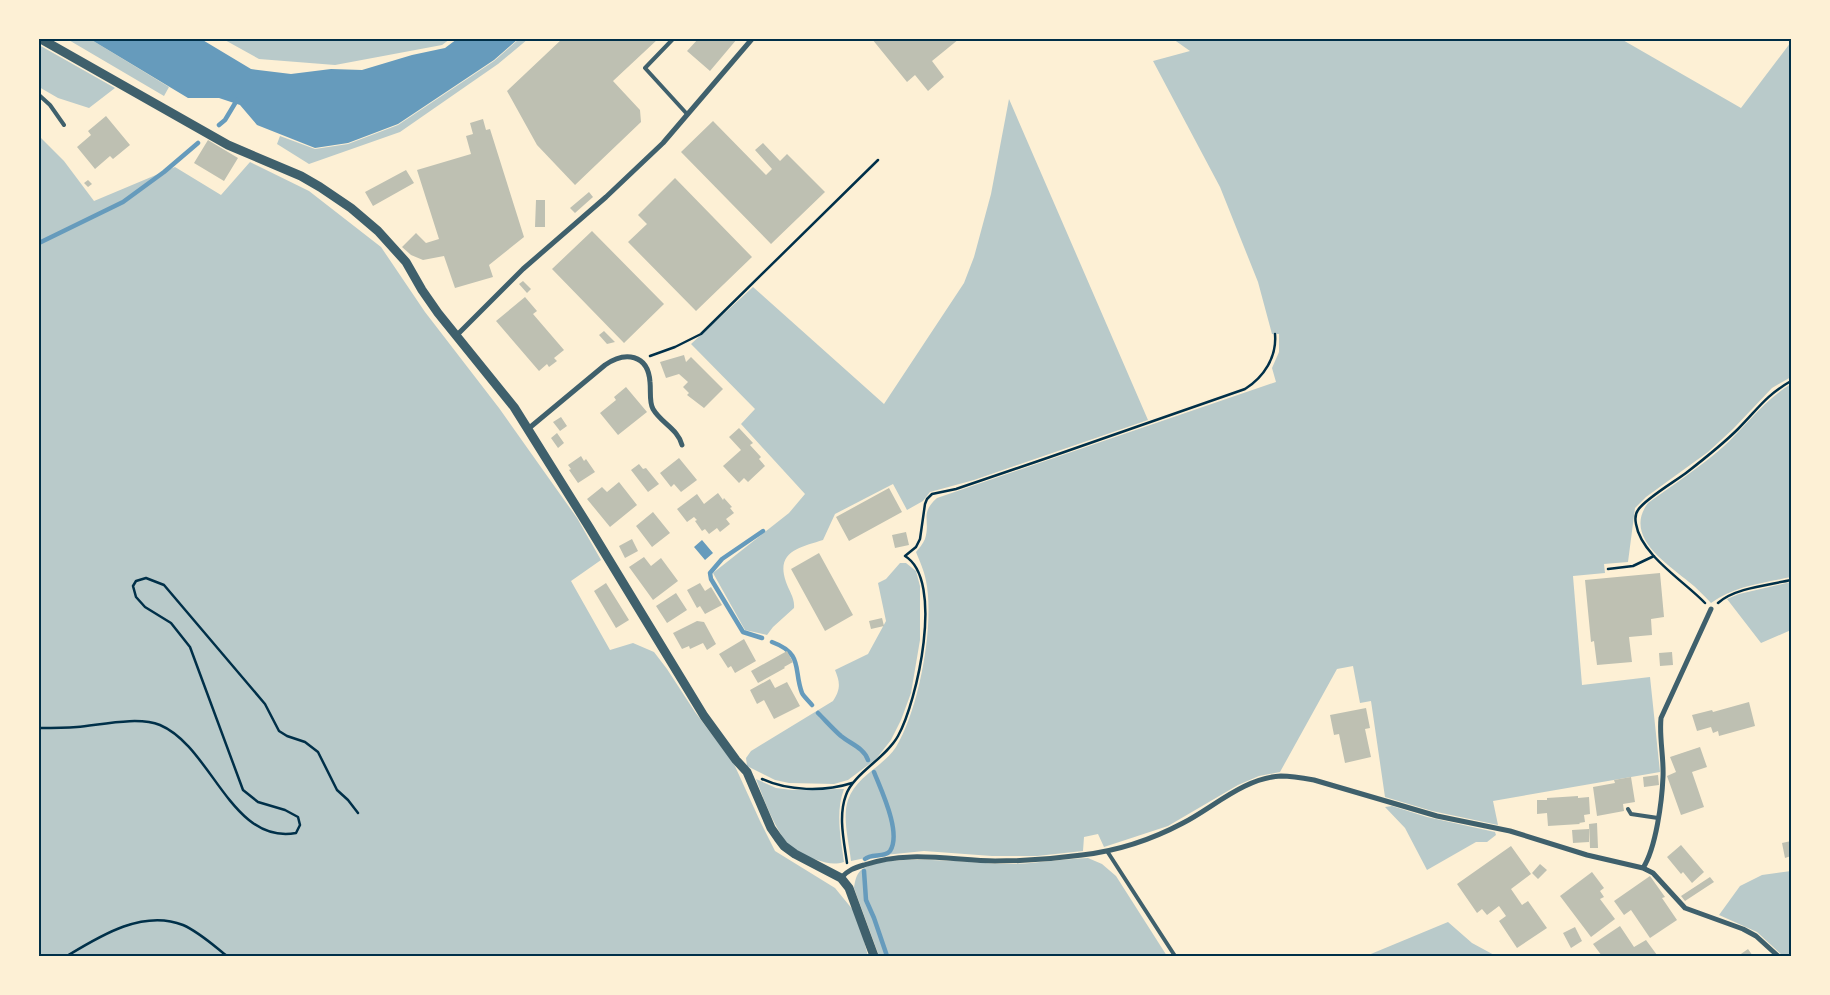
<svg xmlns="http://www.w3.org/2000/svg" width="1830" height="995" font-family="'Times New Roman',serif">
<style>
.green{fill:#b9caca}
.water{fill:#669bbc}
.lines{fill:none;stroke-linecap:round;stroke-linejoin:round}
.stream{stroke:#669bbc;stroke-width:4.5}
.building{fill:#bec0b2}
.path{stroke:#003049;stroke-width:2.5}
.service{stroke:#3f606c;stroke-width:4}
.minor{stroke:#3f606c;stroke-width:5}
.tertiary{stroke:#3f606c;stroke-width:9}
.neatline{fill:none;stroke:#003049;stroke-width:2}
</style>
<rect width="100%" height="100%" fill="#fdf0d5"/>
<path class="green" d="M67,39H90L169,87L164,96Z
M223,39H450L442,45L335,65L259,59Z
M519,39H528L498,64L400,132L309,164L277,144L280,136L315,149L348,144L398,125L494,61Z
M1173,39H1621L1741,108L1791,42V377L1772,388L1733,429L1708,452L1646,497L1635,508L1628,562L1604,564L1605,573L1573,576L1582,685L1650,677L1660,772L1493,801L1498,825L1432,811L1385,797L1371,701L1360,703L1353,666L1337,669L1280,772L1259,776L1238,785L1168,826L1104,847L1098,834L1084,837L1083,851L1037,856H992L924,851L875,856L851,861C849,842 842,818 848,800C856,776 883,767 896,747C919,710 935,624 926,581C924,570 920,562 916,552C919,548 923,544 925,539C931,520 919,514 937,498L1276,382L1272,368L1279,352V334H1272L1258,282L1220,187L1153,61L1190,51Z
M39,45L115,88L89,108L58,98L39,87Z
M1009,99L1148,420L974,480L930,492L923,501L907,510L893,484L835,514L823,540C801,547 775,551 786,582C789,591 795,598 794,608L773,627L767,635L745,630L713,573L789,513L805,494L741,424L755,409L691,344L753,287L884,404L964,283L974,257L991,194Z
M39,136L64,161L94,201L175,167L221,195L250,162L309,191L381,247L425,312L499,408L577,518L601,560L571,581L610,650L633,643L654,652L667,669L695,712L734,764L760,821L775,851L835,888L853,910L863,937L868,956H39Z
M1791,384V577C1764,583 1734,586 1711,603C1704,596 1697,588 1689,582C1666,563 1623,536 1648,503C1673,485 1700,467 1723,447C1746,426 1764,400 1791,384Z
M900,563H906L916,571L920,586V640L911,693L901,720L891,740L876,759L848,780L834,784L789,783L775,780L747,766L746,758L751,751L833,701C841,689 840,682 835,670L868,654L886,621L878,583L886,579Z
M1791,582V630L1761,643L1727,599L1739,594Z
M756,779L776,788L792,790L844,789C835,812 841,839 844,862C834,865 826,863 817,860C809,858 799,853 792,848C777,835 763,797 756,779Z
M1392,806L1427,817L1495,832L1496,835L1487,842H1476L1427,870L1405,828L1385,807Z
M1088,858L1102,864L1116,876L1167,956H879L854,888C855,881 856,875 861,870C886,851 975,864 1008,864C1034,864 1061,859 1088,858Z
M1791,871V956H1783L1757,932L1719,915L1740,886L1762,875Z
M1448,922L1472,943L1496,956H1366Z"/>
<path class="water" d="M90,39H201L251,69L291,74L331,69L362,70L412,55L445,48L457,39H518L494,60L398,124L348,143L315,148L257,125L240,105L219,98H188Z
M702,540L713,553L705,560L694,547Z"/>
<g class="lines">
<path class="stream" d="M219,125L225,120L237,100
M39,243L123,202L164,172L198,143
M762,638L743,632L711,579L710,573L722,559L763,531
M772,642C804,654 793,669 802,693C804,697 809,701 812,705
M818,713C826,721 833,729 841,736C851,744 864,748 868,760
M865,859C871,853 885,858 890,851C902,833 881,790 874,772
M864,871L866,900L874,918L887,956"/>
</g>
<path class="building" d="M562,39H658L613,81L640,110L641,122L575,185L537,145L507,91Z
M698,39H737L710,71L687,51Z
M872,39H959L932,61L944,77L928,91L915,75L907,82Z
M106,116L130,145L113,159L110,156L95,169L77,147L91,135L88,131Z
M483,119L486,130L490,129L524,237L489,265L493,277L455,288L444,256L423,260L411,255L402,247L416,233L426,243L439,239L417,170L471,154L466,136L473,134L470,123Z
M713,121L766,175L772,169L755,150L763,143L780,161L787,154L825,192L771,244L681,152Z
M208,140L238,158L224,181L194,163Z
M406,170L414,183L373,206L365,192Z
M675,178L752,257L696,311L628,242L647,224L638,215Z
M88,180L92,184L88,187L84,183Z
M589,192L593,197L575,213L570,208Z
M536,200H545V227H535Z
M592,231L664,304L624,343L552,269Z
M523,281L531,289L527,293L519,284Z
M525,297L537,311L533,314L564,350L554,358L557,361L549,367L547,364L539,371L496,321Z
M604,331L615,342L607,344L599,335Z
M684,355L686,362L691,357L723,389L704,408L687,395L689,393L683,387L688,382L679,374L666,378L660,362Z
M626,387L647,412L618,435L600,413L616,400L614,397Z
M561,417L567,426L560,431L553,422Z
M739,428L753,443L750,445L761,457L759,459L765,466L748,482L744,478L739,483L723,466L741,450L729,437Z
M557,433L564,443L558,448L551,438Z
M581,456L584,461L586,459L595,472L578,483L569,470L571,469L568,465Z
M679,458L697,480L681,492L674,484L671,487L660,473Z
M639,464L643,469L646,468L659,484L648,492L631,470Z
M619,482L637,505L610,527L587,499L602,487L607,492Z
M889,488L902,512L849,541L836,517Z
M718,493L723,500L724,498L732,507L730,508L734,513L726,519L730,524L720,532L717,528L709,534L705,529L702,531L695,521L697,520L694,517L687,522L677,509L697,494L704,504Z
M653,512L670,533L652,547L636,526Z
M906,532L909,545L895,548L892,535Z
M632,539L638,551L625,558L619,546Z
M819,553L853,615L825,631L791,569Z
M644,557L651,566L661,558L678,581L653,600L629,567Z
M1660,573L1664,617L1651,619L1652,635L1629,637L1632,662L1597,665L1594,641L1591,642L1585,580Z
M606,583L629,620L616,628L594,591Z
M700,583L705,591L711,587L722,605L705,614L700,606L697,608L687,590Z
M676,593L687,610L667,623L656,606Z
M882,618L884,626L871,629L869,621Z
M697,621L704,622L716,644L707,650L703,643L690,649L689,646L682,649L673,633Z
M744,639L756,661L735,673L731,666L728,668L719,654Z
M787,651L793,662L784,667L785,668L758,683L751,671Z
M1672,652L1673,665L1660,666L1659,653Z
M770,679L775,688L787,682L800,706L774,719L764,700L757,704L750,690Z
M1749,702L1755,726L1719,736L1718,731L1713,733L1711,727L1697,731L1692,715L1712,710L1713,712Z
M1366,708L1370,728L1365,729L1371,757L1345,763L1339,734L1334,735L1330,715Z
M1700,747L1707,767L1692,772L1704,807L1681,815L1667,776L1676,772L1670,757Z
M1658,775L1659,785L1644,787L1643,777Z
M1631,777L1635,802L1623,804L1624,811L1597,816L1593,787L1615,783L1614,780Z
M1578,796V798L1589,797L1590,814L1584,815L1585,822L1579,823L1580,824L1548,826L1547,813L1537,814V800H1547V798Z
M1597,823L1598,848H1590L1589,824Z
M1589,829V842L1573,843L1572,830Z
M1791,841V856L1785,858L1782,843Z
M1681,845L1704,872L1692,883L1683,872L1681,874L1667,857Z
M1511,846L1531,874L1511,889L1522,905L1528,901L1547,928L1517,948L1499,921L1506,916L1499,906L1487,915L1482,909L1477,913L1457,884Z
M1540,864L1547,870L1538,879L1532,873Z
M1592,872L1604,888L1600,891L1604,897L1600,899L1615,919L1591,937L1560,896Z
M1650,876L1665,897L1662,898L1677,920L1650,938L1631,910L1624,915L1614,901Z
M1710,877L1714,882L1685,901L1681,896Z
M1620,926L1634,947L1646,940L1657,955L1640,956L1639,954L1635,956H1602L1593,944Z
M1575,927L1582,941L1571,948L1563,933Z
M1748,949L1753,956H1738Z"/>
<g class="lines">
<path class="path" d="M650,356L675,347L701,334L878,160
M1608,569L1633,566L1654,556
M1705,603C1684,581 1641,555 1636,524C1635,519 1635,514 1638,510C1645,499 1674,482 1686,473C1704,459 1722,445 1738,429C1758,409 1765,396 1791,381
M1718,603C1734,588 1769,585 1791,580
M39,728C51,728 64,728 77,727C100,725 138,716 160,725C212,747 231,845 296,833L300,825L298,817L285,810L258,802L243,790L190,647L171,623L145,607L136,597L133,586L136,581L146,578L164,585L265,704L279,731L287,736L305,742L318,752L337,790L348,800L358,813
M762,779C788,791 824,792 852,783
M847,863C844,841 838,816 846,795C853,774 886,758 898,736C917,702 945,580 905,556L916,547L920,539L925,504L927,499L932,494L956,489L1050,457L1245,389C1264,377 1277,357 1275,334
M67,956C100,936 143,909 183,925C199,932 213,945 227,956"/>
<path class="service" d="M673,39L645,68L687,114
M39,95L50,105L64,125
M1628,809L1631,814L1658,818
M1107,851L1175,956"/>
<path class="minor" d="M457,335L523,269L606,197L663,143L752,39
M528,429L605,365C625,351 648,354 650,382C651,391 649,402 653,409C661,423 678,429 682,445
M1643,868C1656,848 1662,801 1663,777C1664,757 1659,738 1661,718L1711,609
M841,878C848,870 854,868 864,865C907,850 951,860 995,861C1024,861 1053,859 1082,855C1117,851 1151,840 1183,823C1214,807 1244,778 1281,776C1292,776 1303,778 1314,780L1437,816L1510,831L1587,855L1643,868L1653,873L1685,908L1743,929L1756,936L1778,956"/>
<path class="tertiary" d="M41,39L228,145L301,176L320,187L351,208L378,231L406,262L422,290L438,313L514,407L589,527L704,716L736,760L747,772L771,828L778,838L784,846L795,854L841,878L849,888L874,956"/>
</g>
<rect width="1830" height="995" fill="none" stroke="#fdf0d5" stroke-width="80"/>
<rect x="40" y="40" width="1750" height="915" class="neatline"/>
</svg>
